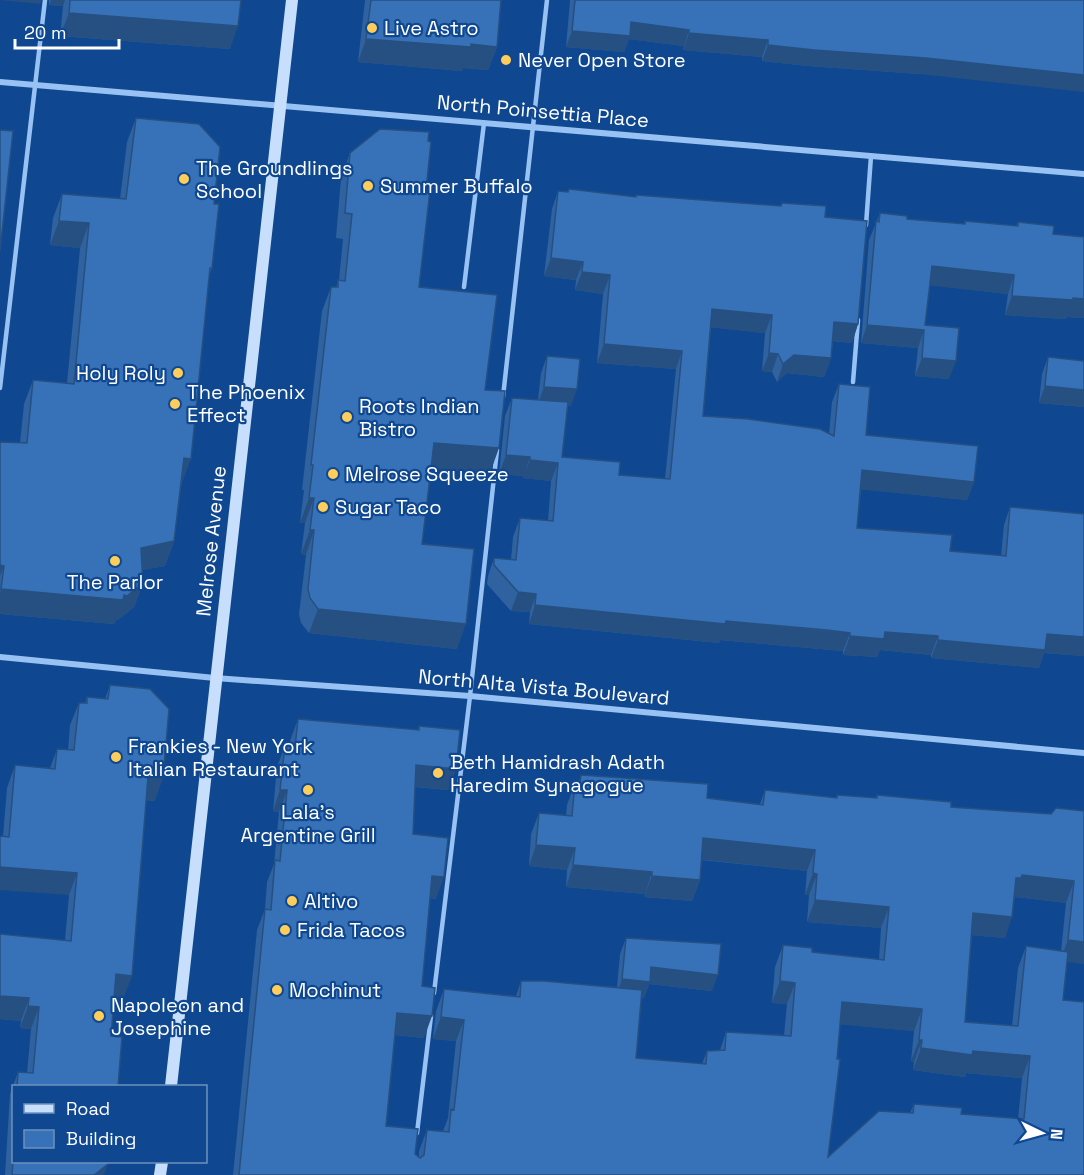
<svg xmlns="http://www.w3.org/2000/svg" width="1084" height="1175" font-family="'Space Grotesk',sans-serif">
<style>
.lines{fill:none;stroke-linecap:round;stroke-linejoin:round}
.service{stroke:#98c2f3;stroke-width:4.5}
.minor{stroke:#98c2f3;stroke-width:6}
.secondary{stroke:#c7dffd;stroke-width:12}
.wall{fill:#2f629f;fill-rule:evenodd}
.shaded-wall{fill:#265082}
.building{fill:#3772b9;stroke:#265082;stroke-width:1.5;fill-rule:evenodd}
.poi-dot{fill:#ffce5a;stroke:#0f4890;stroke-width:2}
.labels{text-anchor:middle;stroke-width:4.5;stroke-linejoin:round;paint-order:stroke}
.poi-label{font-size:20px;fill:#fff;stroke:#0f4890;text-anchor:start}
.street-label{font-size:20px;fill:#fff;stroke:#0f4890}
</style>
<rect width="100%" height="100%" fill="#0f4890"/>
<g class="lines">
<path class="service" d="M866,225L871,156
M464,287L484,123
M853,382L858,320
M0,388L45,0
M503,397L547,0
M434,993L470,696L497,450
M417,1133L431,1016"/>
<path class="minor" d="M0,82L1084,174
M0,657L215,678L470,696L1084,753"/>
<path class="secondary" d="M171,1086L292,0
M160,1175L162,1162"/>
</g>
<path class="wall" d="M49,0H241L230,49L60,36L63,6L49,5Z
M365,0H501L497,47L488,70L463,68L462,71L358,62Z
M570,0H1084L920,74L808,66L762,61V57L683,50L684,46L629,39L624,52L566,47Z
M136,118L214,204L212,268L208,279L174,541L165,566L142,570L143,583L134,607L118,620H116L114,624L0,614V442L20,443L24,404L33,380L67,383L80,248L50,245L53,218L62,194L120,199L127,142Z
M350,153L426,190L419,287L485,390L490,473L431,468L422,544L457,649L309,633L301,623L299,614L306,555L301,554L305,523H300L304,490H302L322,311L331,287H336L339,280L343,239L336,238L341,178Z
M569,189L635,197L781,206L782,203L825,217L858,324L852,343L833,341L831,358L824,377L787,373L777,382L772,372L762,371L765,333L711,327L703,416L829,434L832,402L839,384L866,435L974,482L967,500L861,489L857,528L950,551L1001,556L1004,525L1010,507L1084,514V656L1044,653L1039,668L931,658V655L880,650L877,657L843,655V651L820,649L720,640L719,643L529,624L530,612L511,611L487,584L488,576L494,558L511,560L513,537L520,518L548,521L551,481L523,478L524,476L499,474L505,416L512,398L538,400L541,373L547,356L571,406L568,405L562,457L619,475L665,479L676,369L597,363L603,294L575,290L576,280L544,276L552,209L558,191L568,192Z
M880,213L907,219L964,224L965,221L1016,226L1018,222L1053,234L1084,237V318L1067,317L1066,319L1005,315L1008,294L930,285L925,325L949,379L915,376L918,348L861,343L869,240Z
M1048,357L1084,361V407L1039,403L1042,374Z
M110,685L155,801L146,800L132,976L123,998L114,997L111,1036L118,1086H14V1161L104,1175H5L10,1094L18,1072L27,1073L31,1029L20,1028L21,1021L0,1019L65,940L69,895L3,836L7,788L15,765L50,768L57,749L68,750L70,725L79,703H85L87,697L105,699Z
M298,719L418,730L419,726L456,769L448,790L415,787L413,834L436,899L430,898L422,986L424,1038L395,1035L386,1126L419,1157V1151L427,1130L443,1131L448,1118L456,1041L433,1039L436,1011L444,989L516,996L521,981L617,987L620,954L626,938L712,991L649,984L644,998H641L636,1058L702,1064L707,1051L720,1050L726,1032L784,1035L787,1004L772,1003L775,967L783,945L812,952L879,959L881,928L807,922L809,895H805L807,871L701,860L700,880L692,901L644,897L645,894L566,887L567,870L529,866L531,834L539,813L566,815L567,805L575,783L578,784L581,775L707,798L760,804L765,790L836,798L837,795L876,798L877,795L951,807L1051,814L1084,811L1063,1000L1084,1175H233L257,930L265,909L267,882L274,864L279,812L273,811L277,767L285,746H290V741ZM1015,897L1066,903L1061,951L1026,946L1018,968L1012,1026L965,1022L972,935L1005,938ZM840,1024L914,1031L911,1061L914,1062L913,1070L965,1077L966,1073L1022,1078L1018,1119L961,1114L914,1104L910,1113L828,1157Z"/>
<path class="shaded-wall" d="M0,0H41L40,4Z
M51,0H65L63,6L49,5Z
M69,13L238,26L230,49L60,36Z
M631,22L689,30L684,46L629,39L624,52L566,47L572,31Z
M689,33L768,40L762,57L683,50Z
M366,39L471,44L497,47L488,70L463,68L462,71L358,62Z
M768,45L926,58L1084,75V92L920,74L808,66L762,61Z
M59,221L89,223L80,248L50,245Z
M551,258L583,262L576,280L544,276Z
M932,266L1014,275L1008,294L925,285Z
M582,272L610,275L603,294L575,290Z
M1012,296L1084,299V318L1067,317L1066,319L1005,315Z
M712,309L772,315L765,333L706,327Z
M834,322L858,324L852,343L828,340Z
M867,325L924,330L918,348L861,343Z
M604,344L682,351L676,369L597,363Z
M769,353L778,354L772,372L762,371Z
M794,355L831,358L824,377L787,373L777,382L783,364Z
M922,358L956,361L949,379L915,376Z
M1045,386L1084,390V407L1039,403Z
M544,387L577,389L571,406L538,403Z
M434,443L499,448L490,473L425,468Z
M506,455L530,457L524,476L499,474Z
M184,458L191,459L182,483H175Z
M530,460L558,463L551,481L523,478Z
M862,470L974,482L967,500L856,489Z
M309,498H314L305,523H300Z
M310,530H314L306,555L301,554Z
M174,541L165,566L133,572L141,548Z
M0,565L4,566L0,576Z
M143,583L134,607L118,620H116L114,624L0,614V593L1,589L124,595Z
M518,592L536,594L530,612L511,611Z
M535,605L726,621L850,633L843,651L720,640L719,643L529,624Z
M318,609L466,624L457,649L309,633Z
M885,632L938,636L931,655L880,650L877,657L843,655L850,636Z
M1047,634L1084,637V656L1044,653L1039,668L931,658L938,640Z
M416,765L456,769L448,790L408,786Z
M148,777L163,778L155,801L140,799Z
M280,790H287L279,812L273,811Z
M703,838L815,850L807,871L696,859Z
M536,845L575,848L567,870L529,866Z
M573,865L652,872L645,894L566,887Z
M0,867L77,873L69,895L0,890Z
M813,873L817,874L809,895H805Z
M1022,875L1074,881L1066,903L1015,897L1014,900L1016,878Z
M432,876L444,877L436,899L424,897Z
M652,876L700,880L692,901L644,897Z
M815,900L889,907L881,928L807,922Z
M973,913L1012,917L1005,938L966,935Z
M1068,940L1084,942V964L1060,961Z
M651,967L718,975L712,991L649,984L644,998L616,996L622,979Z
M116,974L132,976L123,998L108,997Z
M780,981L795,983L787,1004L772,1003Z
M0,996L29,998L21,1021L0,1019Z
M842,1002L922,1009L914,1031L834,1024Z
M28,1006L39,1007L31,1029L20,1028Z
M397,1013L432,1016L424,1038L389,1034Z
M441,1017L464,1020L456,1041L433,1039Z
M919,1040H922L914,1062L911,1061Z
M921,1048L973,1051L1030,1056L1022,1078L966,1073L965,1077L913,1070Z
M108,1164L104,1175H94Z"/>
<path class="building" d="M70,0H241L238,26L69,13Z
M371,0H501L497,47L471,44V47L366,39Z
M575,0H1084V75L926,58L814,50L768,45V40L689,33V30L631,22L630,36L572,31Z
M136,118L199,124L220,147L214,204H219L212,268H210L191,459L184,458L174,541L141,548L143,583L127,596L124,595L123,600L1,589L4,566L0,565V442L27,443L33,380L74,384L89,223L59,221L62,194L126,199Z
M380,129L429,132L428,141L431,142L426,190H430L419,287L497,295L485,390L505,391L499,448L434,443L422,544L474,549L466,624L318,609L310,598L308,589L314,530H310L314,498H309L313,465H311L331,287H338V280L345,281L352,214L345,213L350,153Z
M0,130L13,131L0,251Z
M569,189L636,197V195L781,206L782,203L826,206L825,217L867,221L858,324L834,322L831,358L794,355L783,364L778,354L769,353L772,315L712,309L703,416L748,419L820,429L834,436L839,384L870,387L866,435L978,446L974,482L862,470L857,528L952,535L950,551L1006,556L1010,507L1084,514V637L1047,634L1045,650L938,640V636L885,632L884,639L850,636V633L827,630L726,621L725,624L535,605L536,594L518,592L494,565V558L516,560L520,518L553,521L558,463L530,460V457L506,455L512,398L568,402L562,457L620,462L619,475L670,479L682,351L604,344L610,275L582,272L583,262L551,258L558,191L568,192Z
M880,213L907,216V219L965,224V221L1018,226V222L1054,226L1053,234L1084,237V299L1073,298V300L1012,296L1014,275L932,266L925,325L959,328L956,361L922,358L924,330L867,325L876,221L879,222Z
M547,356L580,359L577,389L544,387Z
M1048,357L1084,361V390L1045,386Z
M110,685L150,689L169,709L163,778L148,777L132,976L116,974L111,1036L122,1037L118,1086H17L18,1072L33,1073L39,1007L28,1006L29,998L0,996V934L71,941L77,873L0,867V836L9,837L15,765L55,769L57,749L74,750L79,703H87V697L108,699Z
M298,719L419,730V726L460,730L456,769L416,765L413,834L448,838L444,877L432,876L422,986L435,988L432,1016L397,1013L386,1126L418,1129L415,1154L420,1158L424,1155L427,1130L449,1132L451,1109L454,1110L464,1020L441,1017L444,989L520,997L521,981H544L642,990L636,1058L706,1064L707,1051L725,1050L726,1032L791,1036L795,983L780,981L783,945L812,948V952L884,960L889,907L815,900L817,874L813,873L815,850L703,838L700,880L652,876V872L573,865L575,848L536,845L539,813L572,816L575,783L580,784L581,775L708,784L707,798L763,805L765,790L837,798V795L877,798V795L951,802V807L1051,814L1056,808L1084,811V942L1068,940L1074,881L1022,875L1021,878H1016L1012,917L973,913L965,1022L1018,1026L1026,946L1068,952L1063,1000L1084,1002V1175H239L265,909L271,910L275,860L280,861L287,790H280L285,746L295,747ZM842,1002L922,1009L919,1040H922L921,1048L972,1055L973,1051L1030,1056L1024,1119L961,1114L962,1108L914,1104L913,1113L879,1111L828,1157L840,1059H837Z
M626,938L721,944L718,975L651,967L650,982L622,979Z
M14,1148V1161H107L108,1164L94,1175H12Z"/>
<g class="poi-dot">
<circle cx="372" cy="28" r="6"/>
<circle cx="506" cy="60" r="6"/>
<circle cx="184" cy="179" r="6"/>
<circle cx="368" cy="186" r="6"/>
<circle cx="178" cy="373" r="6"/>
<circle cx="175" cy="404" r="6"/>
<circle cx="347" cy="417" r="6"/>
<circle cx="333" cy="474" r="6"/>
<circle cx="323" cy="507" r="6"/>
<circle cx="115" cy="561" r="6"/>
<circle cx="116" cy="757" r="6"/>
<circle cx="438" cy="773" r="6"/>
<circle cx="308" cy="790" r="6"/>
<circle cx="292" cy="901" r="6"/>
<circle cx="285" cy="930" r="6"/>
<circle cx="277" cy="990" r="6"/>
<circle cx="99" cy="1016" r="6"/>
</g>
<g class="labels">
<g class="poi-label">
<text x="384" y="35">Live Astro</text>
<text x="518" y="67">Never Open Store</text>
<text x="196" y="175">The Groundlings<tspan x="196" dy="23">School</tspan></text>
<text x="380" y="193">Summer Buffalo</text>
<text x="166" y="380" text-anchor="end">Holy Roly</text>
<text x="187" y="399">The Phoenix<tspan x="187" dy="23">Effect</tspan></text>
<text x="359" y="413">Roots Indian<tspan x="359" dy="23">Bistro</tspan></text>
<text x="345" y="481">Melrose Squeeze</text>
<text x="335" y="514">Sugar Taco</text>
<text x="115" y="589" text-anchor="middle">The Parlor</text>
<text x="128" y="753">Frankies - New York<tspan x="128" dy="23">Italian Restaurant</tspan></text>
<text x="450" y="769">Beth Hamidrash Adath<tspan x="450" dy="23">Haredim Synagogue</tspan></text>
<text x="308" y="819" text-anchor="middle">Lala's<tspan x="308" dy="23">Argentine Grill</tspan></text>
<text x="304" y="908">Altivo</text>
<text x="297" y="937">Frida Tacos</text>
<text x="289" y="997">Mochinut</text>
<text x="111" y="1012">Napoleon and<tspan x="111" dy="23">Josephine</tspan></text>
</g>
<g class="street-label">
<text transform="translate(543 111) rotate(5)" y="7">North Poinsettia Place</text>
<text transform="translate(211 541) rotate(-84)" y="7">Melrose Avenue</text>
<text transform="translate(544 687) rotate(5)" y="7">North Alta Vista Boulevard</text>
</g>
</g>
<rect x="12" y="1085" width="195" height="78" fill="#0f4890" stroke="#6f91bc" stroke-width="1.5"/>
<rect x="24" y="1104" width="30" height="9" fill="#c7dffd" stroke="#6f91bc" stroke-width="1.5"/>
<text x="66" y="1115" font-size="18" fill="#ffffff">Road</text>
<rect x="24" y="1130" width="30" height="18" fill="#3772b9" stroke="#6f91bc" stroke-width="1.5"/>
<text x="66" y="1145" font-size="18" fill="#ffffff">Building</text>
<g transform="translate(1042 1133) rotate(95)" stroke="#0f4890" stroke-width="4.5" paint-order="stroke">
<path d="M0-4.5L10 22L0 15L-10 22Z" fill="#ffffff"/>
<text y="-9" font-size="16" font-weight="bold" text-anchor="middle" fill="#ffffff">N</text>
</g>
<path d="M15 39v9h104v-9" fill="none" stroke="#ffffff" stroke-width="3"/>
<text x="24" y="39" font-size="18" fill="#ffffff" stroke="#0f4890" stroke-width="4.5" paint-order="stroke">20 m</text>
</svg>
